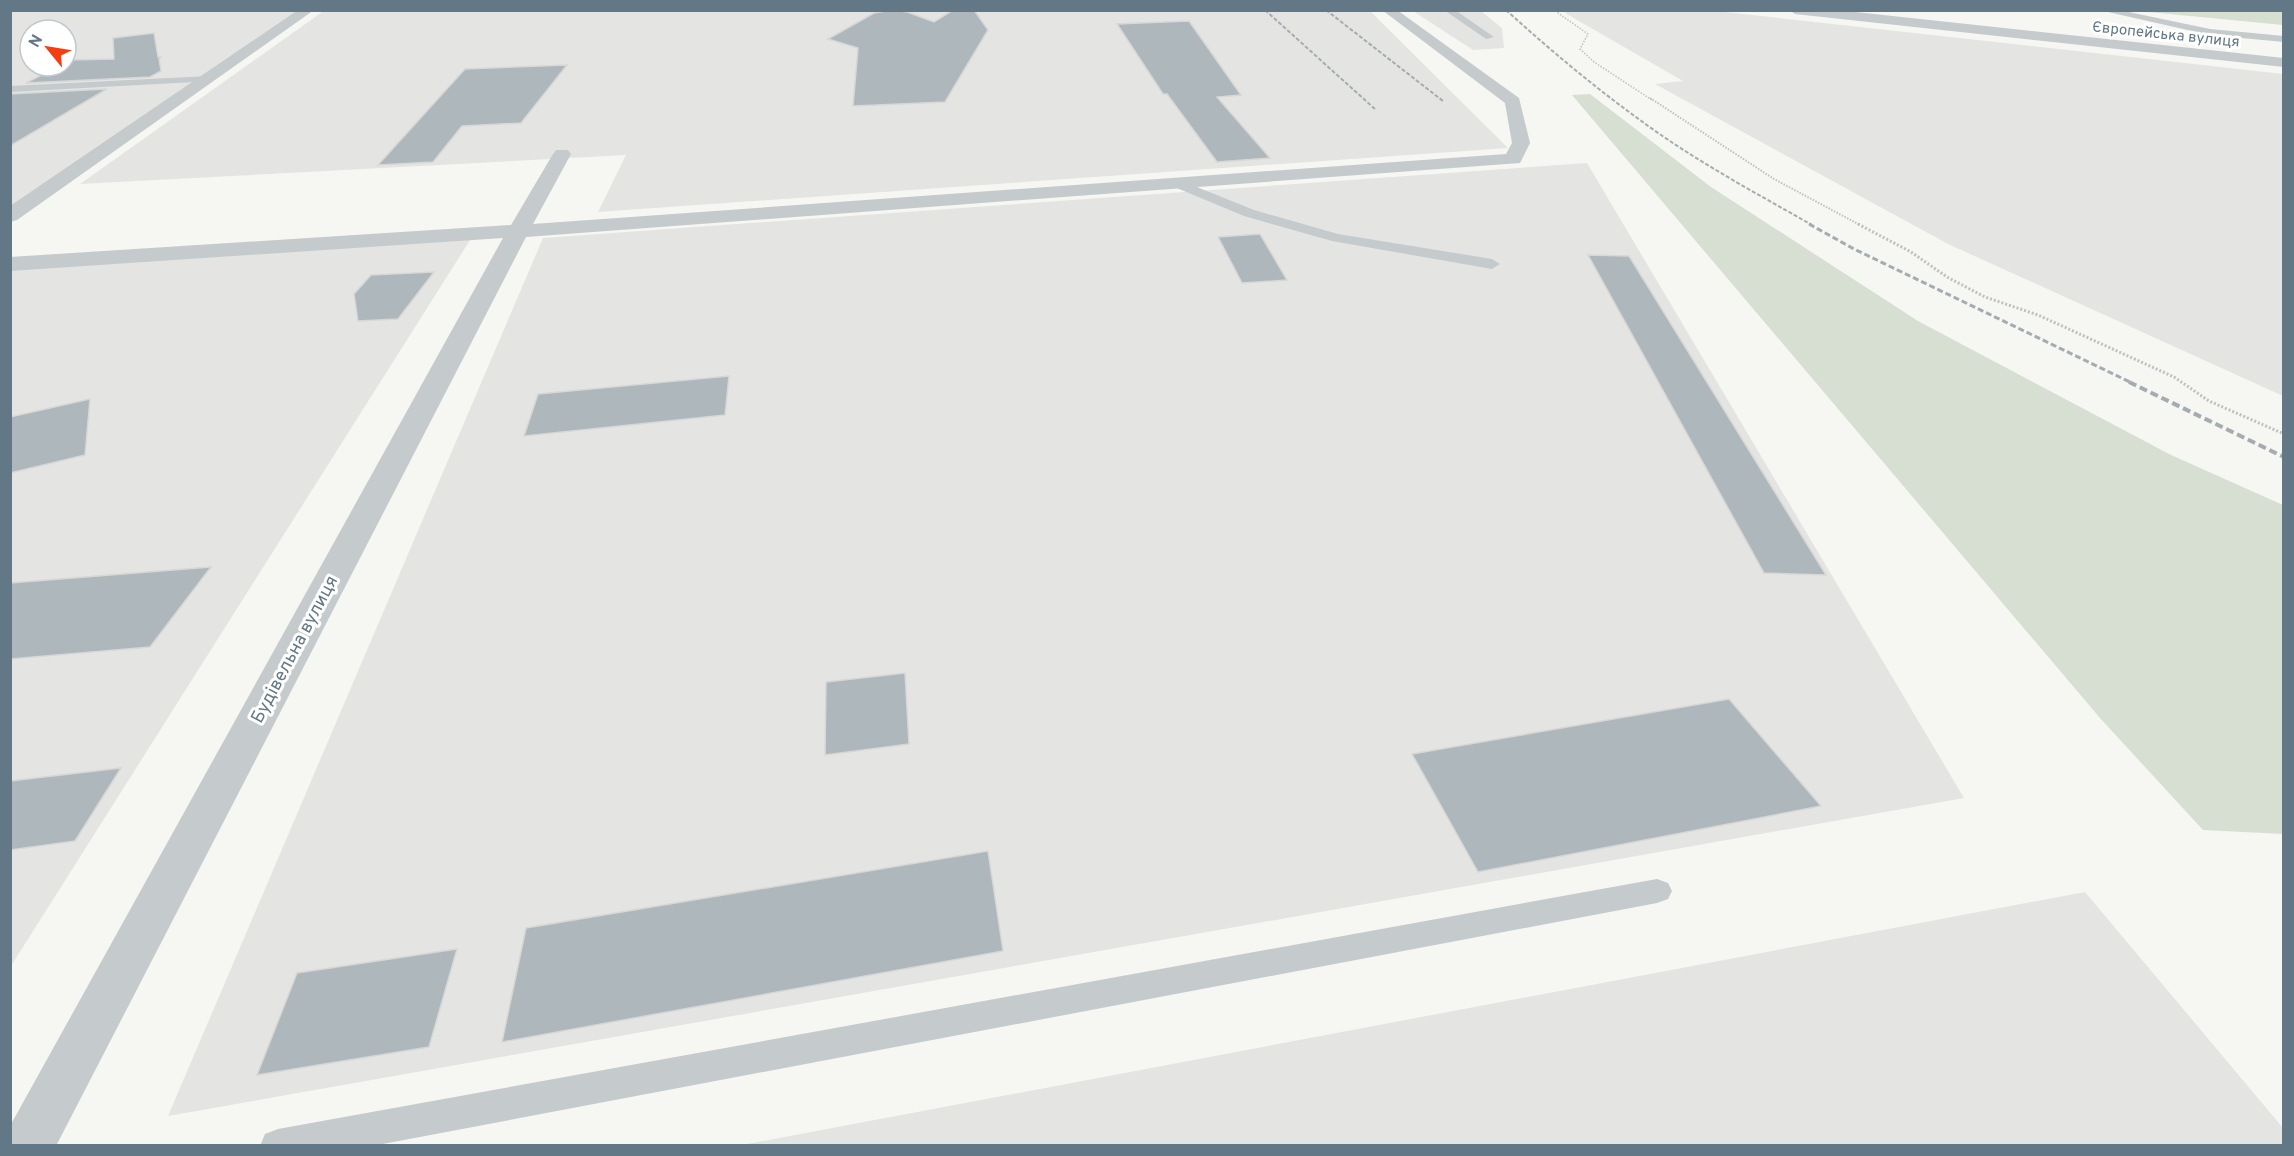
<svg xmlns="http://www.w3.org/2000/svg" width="2294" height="1156" font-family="Overpass,sans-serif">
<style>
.built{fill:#e4e5e3;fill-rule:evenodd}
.green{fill:#d7dfd3}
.building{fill:#aeb7bc;stroke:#d7d7d5;stroke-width:1.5}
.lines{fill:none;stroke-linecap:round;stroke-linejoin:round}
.path-far2{stroke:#bec1c3;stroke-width:1.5;stroke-dasharray:1.5 1.5;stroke-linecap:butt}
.path-far1{stroke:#bec1c3;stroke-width:2;stroke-dasharray:1.5 1.5;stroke-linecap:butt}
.path{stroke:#bec1c3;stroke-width:3;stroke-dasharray:2 2;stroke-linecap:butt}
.lane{fill:#c5cacc;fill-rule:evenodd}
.street{fill:#c5cacc;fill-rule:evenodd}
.rail-far2{stroke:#a5acb1;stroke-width:2;stroke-dasharray:4 2;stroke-linecap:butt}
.rail-far1{stroke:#a5acb1;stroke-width:3;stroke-dasharray:6 3;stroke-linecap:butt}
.rail{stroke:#a5acb1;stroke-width:4;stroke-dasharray:8 4;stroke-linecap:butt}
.labels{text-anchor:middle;stroke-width:6;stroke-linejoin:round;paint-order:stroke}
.far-street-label{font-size:15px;fill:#627886;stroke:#fff}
.street-label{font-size:18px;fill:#627886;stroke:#fff}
</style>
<rect width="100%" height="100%" fill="#f6f6f2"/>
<path class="built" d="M325,10L1370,11L1508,148L598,212L626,155L80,184Z
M1568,10L1716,11L2283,74V396L1948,244L1655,84L1683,81L1565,13Z
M11,11H300L11,208ZM30,30H66V66H30Z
M1413,11H1481L1502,28L1504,48L1473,50Z
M1587,163L1964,798L168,1116L543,238Z
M472,237L11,966L10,267Z
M2085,892L2283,1128V1145H742Z"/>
<path class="green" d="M2138,11H2283V25Z
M1590,94L1711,187L1918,321L2171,455L2283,505V834L2203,830L2100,718L1572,95Z"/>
<path class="building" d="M893,10L907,12L934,22L953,10H974L988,30L945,102L853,106L858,48L828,39L874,13Z
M1189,21L1241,95L1217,97L1270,158L1217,162L1167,94H1163L1117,24Z
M154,33L158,57H161L159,59L161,71L150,77L26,83L59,66H66V62L70,60L114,59L113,38Z
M567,65L521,123L462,126L433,162L378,165L465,69Z
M107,89L10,146V94Z
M1260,234L1287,280L1242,283L1218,237Z
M1588,255L1629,256L1826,575L1764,573Z
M434,272L398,319L358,321L354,294L371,275Z
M729,376L725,415L524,436L538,394Z
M90,399L85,455L10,473V417Z
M211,567L150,647L10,659V583Z
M905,673L909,744L825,755L826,682Z
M1729,699L1821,806L1478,872L1412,754Z
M121,768L75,841L10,850V781Z
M988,851L1003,951L502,1042L526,928Z
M457,949L429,1047L257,1075L297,973Z"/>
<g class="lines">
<path class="path-far2" d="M1560,10L1558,13L1588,34L1580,49L1594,62L1652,100"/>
<path class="path-far1" d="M1650,98L1774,179L1860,225"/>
<path class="path" d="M1858,224L1911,252L1947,277L1985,297L2038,315L2174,377L2209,401L2284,434"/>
<path class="lane" d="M1444,10H1455L1494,37L1486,39Z
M2099,10H2119L2210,29L2284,36V42L2210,35Z
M209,76L213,77V81L10,92V86Z
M1177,179L1254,210L1338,234L1492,259L1500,264L1492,269L1332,241L1244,216L1172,186L1170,183Z
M1657,879L1668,883L1672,891L1668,899L1657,903L372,1146H260L265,1134L278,1129Z"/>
<path class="street" d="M298,10H314L17,220L10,222V206Z
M1382,10H1397L1519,98L1530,143L1520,163L526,237L56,1146H10V1126L503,238L10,271V257L511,225L553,154L556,150H568L571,154L533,224L1506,154L1512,143L1505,103Z
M1789,10H1837L2284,58V67L1795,14Z"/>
<path class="rail-far2" d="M1265,10L1376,110
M1326,10L1443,101
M1506,10C1549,49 1593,86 1640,120C1694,160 1754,192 1812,225"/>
<path class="rail-far1" d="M1809,224L1854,249L2132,383"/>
<path class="rail" d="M2129,382L2284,457"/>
</g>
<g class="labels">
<g class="far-street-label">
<text transform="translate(2166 34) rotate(6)" y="5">Європейська вулиця</text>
</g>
<g class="street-label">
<text transform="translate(294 649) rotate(-62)" y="6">Будівельна вулиця</text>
</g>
</g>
<rect width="2294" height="1156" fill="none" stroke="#627886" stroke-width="24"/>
<g transform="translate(48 48) rotate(300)"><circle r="28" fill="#ffffff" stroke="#c0c9cf" stroke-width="1.5"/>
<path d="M0-4.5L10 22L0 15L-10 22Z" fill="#f53d13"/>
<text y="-9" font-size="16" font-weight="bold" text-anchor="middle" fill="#627886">N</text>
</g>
</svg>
